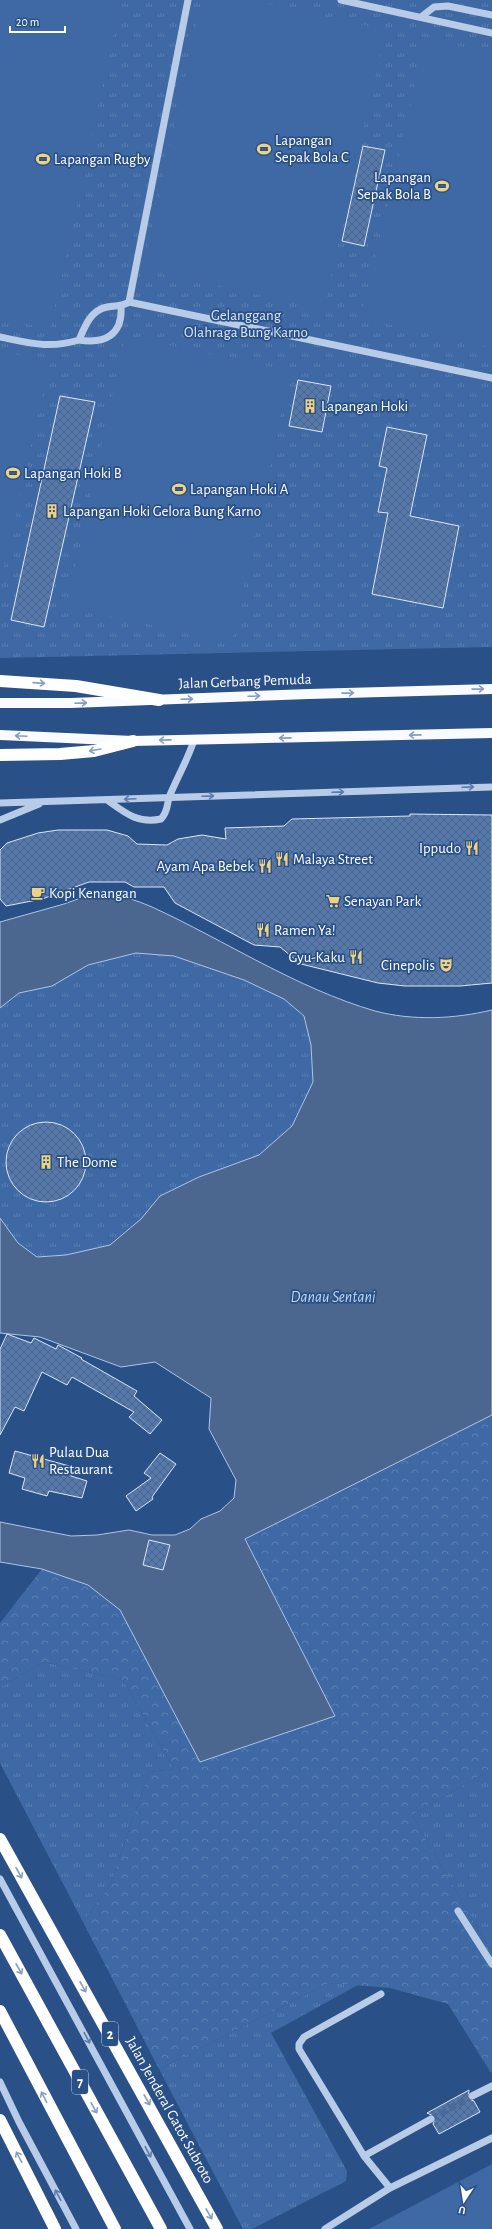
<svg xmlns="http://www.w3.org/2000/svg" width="492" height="2229" font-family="'Alegreya Sans',sans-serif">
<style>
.grass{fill:url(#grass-tufts)}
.forest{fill:url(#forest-crowns)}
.garden{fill:#3f69a5}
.water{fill:#4c678f;stroke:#acc6e8}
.building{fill:url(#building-cross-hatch);stroke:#dbe7f7}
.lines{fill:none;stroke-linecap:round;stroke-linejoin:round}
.minor-tunnel{stroke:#4a6a9a;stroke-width:7;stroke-dasharray:7 3.5;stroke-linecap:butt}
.minor{stroke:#b8cce8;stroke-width:7}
.major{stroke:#f9fbfe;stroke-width:10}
.highway{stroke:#fff;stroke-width:12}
.oneway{stroke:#8a9fbe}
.oneway2{stroke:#879dbd}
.oneway3{stroke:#5c7baa}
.labels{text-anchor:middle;stroke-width:3.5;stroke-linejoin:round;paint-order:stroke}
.shield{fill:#2a5088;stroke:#bfcadb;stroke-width:1}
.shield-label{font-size:14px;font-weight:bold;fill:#fff}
.poi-label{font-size:15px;fill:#fff;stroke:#2a5088;text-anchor:start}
.park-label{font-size:15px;fill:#dbe7f7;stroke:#2a5088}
.street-label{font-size:15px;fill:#fff;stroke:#2a5088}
.water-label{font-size:16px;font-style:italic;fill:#c3d6ef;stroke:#2a5088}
</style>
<defs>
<pattern id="grass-tufts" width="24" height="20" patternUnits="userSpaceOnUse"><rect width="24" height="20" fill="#3f69a5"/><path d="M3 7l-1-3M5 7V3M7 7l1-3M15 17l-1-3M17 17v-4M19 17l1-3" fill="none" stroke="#5c80b2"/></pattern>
<pattern id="forest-crowns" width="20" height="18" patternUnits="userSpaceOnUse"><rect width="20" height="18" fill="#3f69a5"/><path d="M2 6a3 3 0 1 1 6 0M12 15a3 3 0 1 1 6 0" fill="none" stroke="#5c80b2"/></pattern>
<pattern id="building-cross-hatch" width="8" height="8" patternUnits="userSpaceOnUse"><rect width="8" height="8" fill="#5379af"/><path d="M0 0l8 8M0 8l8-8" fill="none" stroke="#50627e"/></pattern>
</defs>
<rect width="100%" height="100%" fill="#2a5088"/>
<path class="grass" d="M0,0H492V647L0,658Z
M136,953L174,956L244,980L284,999L304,1017L311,1045L313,1082L292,1126L259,1155L199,1177L160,1196L141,1219L110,1245L66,1255L37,1257L18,1243L0,1218V1008L19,993L52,986L88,965Z
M44,1662L123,1680L174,1769L149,1772L110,1885L83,1922L0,1763V1687Z
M492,1769V1953L412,1815Z
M329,1983L358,1985L271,2033L347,2171L346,2181L252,2229H243L159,2069Z"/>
<path class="forest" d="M492,1415V1769L412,1815L492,1953V2072L491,2073L448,2004L390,1988L329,1983L159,2069L83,1922L110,1885L149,1772L174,1769L123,1680L44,1662L0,1687V1623L42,1569L88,1585L120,1610L201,1762L335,1716L245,1538Z"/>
<path class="garden" d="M0,0H121L50,329L0,318Z
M202,0H251L385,30L324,309L143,269Z
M426,38L492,54V348L361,318Z
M125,336L290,371L232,642L67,607Z
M0,351L50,362L0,583Z
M492,2164V2229H369Z"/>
<path class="water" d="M103,890C119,896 137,900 152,907C226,941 296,988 375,1011C413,1021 454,1019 492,1010V1415L245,1539L335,1716L200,1762L120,1610L88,1585L42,1569L0,1562V1522L71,1536L97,1535L129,1530L152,1535H175L190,1529L201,1519L220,1511L234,1498L236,1480L209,1429L211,1398L155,1362L121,1367L40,1337L0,1333V1218L18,1243L37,1257L66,1255L110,1245L141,1219L160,1196L199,1177L259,1155L292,1126L313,1082L311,1045L304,1016L284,999L244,980L174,956L136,953L88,965L52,986L19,993L0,1008V922L64,904Z"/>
<path class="building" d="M363,146L385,150L364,246L342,241Z
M298,380L331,386L322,432L289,426Z
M60,396L95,402L44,627L11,620Z
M387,427L427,435L410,516L459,526L443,608L372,594L388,513L378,512L387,468L379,466Z
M410,814L492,815V983L460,986H405L378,983L301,964L280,947L254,945L175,903L164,887H134L125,882H89L42,899L6,906L0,899V850L7,843L38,833L58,830H107L128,836L137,844L167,845L178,839L202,835L226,839L225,828L284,826L292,819L410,816Z
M6 1162a40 40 0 1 1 80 0a40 40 0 1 1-80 0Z
M7,1334L31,1343L34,1338L56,1349L58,1345L82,1358L81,1359L137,1391L134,1396L162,1420L150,1434L129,1417L134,1412L72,1377L67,1385L42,1372L24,1411L15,1407L0,1435V1349Z
M15,1451L73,1467L71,1476L87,1481L82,1498L49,1491L47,1496L22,1489L25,1478L9,1473Z
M160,1453L176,1464L152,1497L153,1499L136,1511L126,1496L151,1478L144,1473Z
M149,1540L170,1545L163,1570L143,1565Z
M469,2090L468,2099L474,2101L480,2112L439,2134L433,2124L436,2117L427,2113Z"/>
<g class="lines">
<path class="minor-tunnel" d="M431,2119L472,2096"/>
<path class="minor" d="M341,0L492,33
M421,17L434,7L448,6L492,15
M129,302L188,0
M0,337C30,343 49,349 79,340C85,326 91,310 107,307C116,305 121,307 129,302L492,378
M79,340C105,344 123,335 121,306
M107,800C125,813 138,824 161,819C169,810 166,805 170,795C178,776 188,759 194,740
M0,803L492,787
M0,820L39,804
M0,1879L190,2229
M458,1911L492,1964
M381,1994L304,2037L299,2044V2049L364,2156L390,2188
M0,2082L19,2122L76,2229
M472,2096L492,2086
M364,2156L431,2119
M325,2229L390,2188L492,2138"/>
<path class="major" d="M0,703H71L309,694L492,689
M0,735L133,741L492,733"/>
<path class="highway" d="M0,681L76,686L159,700
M0,755L60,754L94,751L133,741
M0,1839L217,2229
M0,1935L161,2229
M0,2011L115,2229
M0,2120L55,2229"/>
</g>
<defs><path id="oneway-shaft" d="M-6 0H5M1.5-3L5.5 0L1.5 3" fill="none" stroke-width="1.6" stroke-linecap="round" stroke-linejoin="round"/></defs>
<g class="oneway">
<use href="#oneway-shaft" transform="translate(39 683) rotate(4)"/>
<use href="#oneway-shaft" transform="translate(95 750) rotate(170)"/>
<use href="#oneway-shaft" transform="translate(19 1873) rotate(61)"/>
<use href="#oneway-shaft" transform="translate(19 1969) rotate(61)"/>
<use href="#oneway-shaft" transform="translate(83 1987) rotate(61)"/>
<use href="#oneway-shaft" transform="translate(44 2097) rotate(-117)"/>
<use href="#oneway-shaft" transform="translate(147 2100) rotate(61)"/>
<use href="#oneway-shaft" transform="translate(94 2108) rotate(61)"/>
<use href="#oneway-shaft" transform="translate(19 2157) rotate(-117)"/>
<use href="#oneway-shaft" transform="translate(209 2214) rotate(61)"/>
</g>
<g class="oneway2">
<use href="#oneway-shaft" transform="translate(478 689) rotate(-1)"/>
<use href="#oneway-shaft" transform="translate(348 693) rotate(-1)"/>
<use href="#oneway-shaft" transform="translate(254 696) rotate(-2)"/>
<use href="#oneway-shaft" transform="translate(187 699) rotate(-2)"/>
<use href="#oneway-shaft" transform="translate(81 703) rotate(-2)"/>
<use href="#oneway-shaft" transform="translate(415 735) rotate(179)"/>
<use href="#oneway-shaft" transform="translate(21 736) rotate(-177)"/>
<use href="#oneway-shaft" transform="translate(285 738) rotate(179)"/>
<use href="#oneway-shaft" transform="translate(165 740) rotate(179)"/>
</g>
<g class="oneway3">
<use href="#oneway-shaft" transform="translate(468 787) rotate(-2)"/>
<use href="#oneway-shaft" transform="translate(338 792) rotate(-2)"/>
<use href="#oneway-shaft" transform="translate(208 796) rotate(-2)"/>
<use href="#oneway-shaft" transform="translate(130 799) rotate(177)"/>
<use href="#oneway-shaft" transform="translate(87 2038) rotate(62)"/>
<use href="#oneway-shaft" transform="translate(148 2152) rotate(62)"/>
<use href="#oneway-shaft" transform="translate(58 2195) rotate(-118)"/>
</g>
<defs>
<symbol id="stadium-bare" viewBox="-9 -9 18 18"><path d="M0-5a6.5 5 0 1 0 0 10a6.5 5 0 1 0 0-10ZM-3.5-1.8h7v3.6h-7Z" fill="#efd27f" stroke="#2a5088" stroke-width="2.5" paint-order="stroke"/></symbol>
<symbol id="building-bare" viewBox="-9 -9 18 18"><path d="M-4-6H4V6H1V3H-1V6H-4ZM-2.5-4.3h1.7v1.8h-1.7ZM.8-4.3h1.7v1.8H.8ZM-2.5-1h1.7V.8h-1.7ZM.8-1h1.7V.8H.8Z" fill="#efd27f" stroke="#2a5088" stroke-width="2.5" paint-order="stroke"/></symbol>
<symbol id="restaurant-bare" viewBox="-9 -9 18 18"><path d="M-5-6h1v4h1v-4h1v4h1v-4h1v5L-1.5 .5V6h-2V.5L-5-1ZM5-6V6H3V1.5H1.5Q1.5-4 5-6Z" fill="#efd27f" stroke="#2a5088" stroke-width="2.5" paint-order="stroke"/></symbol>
<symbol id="cafe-bare" viewBox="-9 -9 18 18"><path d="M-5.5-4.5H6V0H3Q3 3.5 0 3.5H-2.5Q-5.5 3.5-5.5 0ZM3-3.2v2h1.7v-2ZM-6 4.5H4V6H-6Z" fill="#efd27f" stroke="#2a5088" stroke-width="2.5" paint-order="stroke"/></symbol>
<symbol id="supermarket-bare" viewBox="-9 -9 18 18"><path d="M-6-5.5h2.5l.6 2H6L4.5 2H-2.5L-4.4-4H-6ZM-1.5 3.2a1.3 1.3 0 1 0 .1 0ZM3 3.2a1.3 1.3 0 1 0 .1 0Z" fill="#efd27f" stroke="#2a5088" stroke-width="2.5" paint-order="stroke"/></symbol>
<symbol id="theatre-bare" viewBox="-9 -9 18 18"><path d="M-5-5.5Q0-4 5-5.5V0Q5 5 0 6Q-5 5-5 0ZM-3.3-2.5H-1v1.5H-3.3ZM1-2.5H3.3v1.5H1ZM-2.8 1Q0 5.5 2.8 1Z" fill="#efd27f" stroke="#2a5088" stroke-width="2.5" paint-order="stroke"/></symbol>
</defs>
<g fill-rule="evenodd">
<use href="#stadium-bare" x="254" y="139" width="20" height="20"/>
<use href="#stadium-bare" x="33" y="149" width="20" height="20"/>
<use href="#stadium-bare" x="432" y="176" width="20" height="20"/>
<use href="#building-bare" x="300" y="396" width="20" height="20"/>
<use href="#stadium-bare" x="3" y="463" width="20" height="20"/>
<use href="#stadium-bare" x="169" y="479" width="20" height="20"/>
<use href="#building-bare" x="42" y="501" width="20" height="20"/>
<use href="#restaurant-bare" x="462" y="838" width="20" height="20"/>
<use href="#restaurant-bare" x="272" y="849" width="20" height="20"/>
<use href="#restaurant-bare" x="255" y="856" width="20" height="20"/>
<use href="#cafe-bare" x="28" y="883" width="20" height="20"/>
<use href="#supermarket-bare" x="323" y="891" width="20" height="20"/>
<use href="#restaurant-bare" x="253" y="920" width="20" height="20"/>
<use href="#restaurant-bare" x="346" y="947" width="20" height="20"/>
<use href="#theatre-bare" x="436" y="955" width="20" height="20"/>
<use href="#building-bare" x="36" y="1152" width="20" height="20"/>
<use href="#restaurant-bare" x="28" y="1451" width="20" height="20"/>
</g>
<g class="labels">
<g class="shield">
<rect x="102" y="2022" width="16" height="24" rx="3"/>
<rect x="72" y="2070" width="16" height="24" rx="3"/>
</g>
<g class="shield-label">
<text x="110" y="2039">2</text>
<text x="80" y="2087">7</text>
</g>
<g class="poi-label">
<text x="275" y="145">Lapangan<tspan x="275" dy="17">Sepak Bola C</tspan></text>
<text x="54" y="164">Lapangan Rugby</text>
<text x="431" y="182" text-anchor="end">Lapangan<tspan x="431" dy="17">Sepak Bola B</tspan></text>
<text x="321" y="411">Lapangan Hoki</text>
<text x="24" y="478">Lapangan Hoki B</text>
<text x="190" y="494">Lapangan Hoki A</text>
<text x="63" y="516">Lapangan Hoki Gelora Bung Karno</text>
<text x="461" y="853" text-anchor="end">Ippudo</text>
<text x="293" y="864">Malaya Street</text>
<text x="254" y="871" text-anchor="end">Ayam Apa Bebek</text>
<text x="49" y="898">Kopi Kenangan</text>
<text x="344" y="906">Senayan Park</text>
<text x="274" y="935">Ramen Ya!</text>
<text x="345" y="962" text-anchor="end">Gyu-Kaku</text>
<text x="435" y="970" text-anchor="end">Cinepolis</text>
<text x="57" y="1167">The Dome</text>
<text x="49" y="1457">Pulau Dua<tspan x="49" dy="17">Restaurant</tspan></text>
</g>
<g class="park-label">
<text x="246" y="320">Gelanggang<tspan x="246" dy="17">Olahraga Bung Karno</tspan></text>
</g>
<g class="street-label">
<text transform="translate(245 681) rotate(-2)" y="5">Jalan Gerbang Pemuda</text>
<text transform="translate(170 2110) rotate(61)" y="5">Jalan Jenderal Gatot Subroto</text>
</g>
<g class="water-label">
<text x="333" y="1302">Danau Sentani</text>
</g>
</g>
<g transform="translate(464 2201) rotate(192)" stroke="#2a5088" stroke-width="3" paint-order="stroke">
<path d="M0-3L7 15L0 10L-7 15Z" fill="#ffffff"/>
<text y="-6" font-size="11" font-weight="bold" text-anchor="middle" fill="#ffffff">U</text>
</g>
<path d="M10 26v6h55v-6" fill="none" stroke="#ffffff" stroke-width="2"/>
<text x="16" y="26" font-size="12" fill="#ffffff" stroke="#2a5088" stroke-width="3" paint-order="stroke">20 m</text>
</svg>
